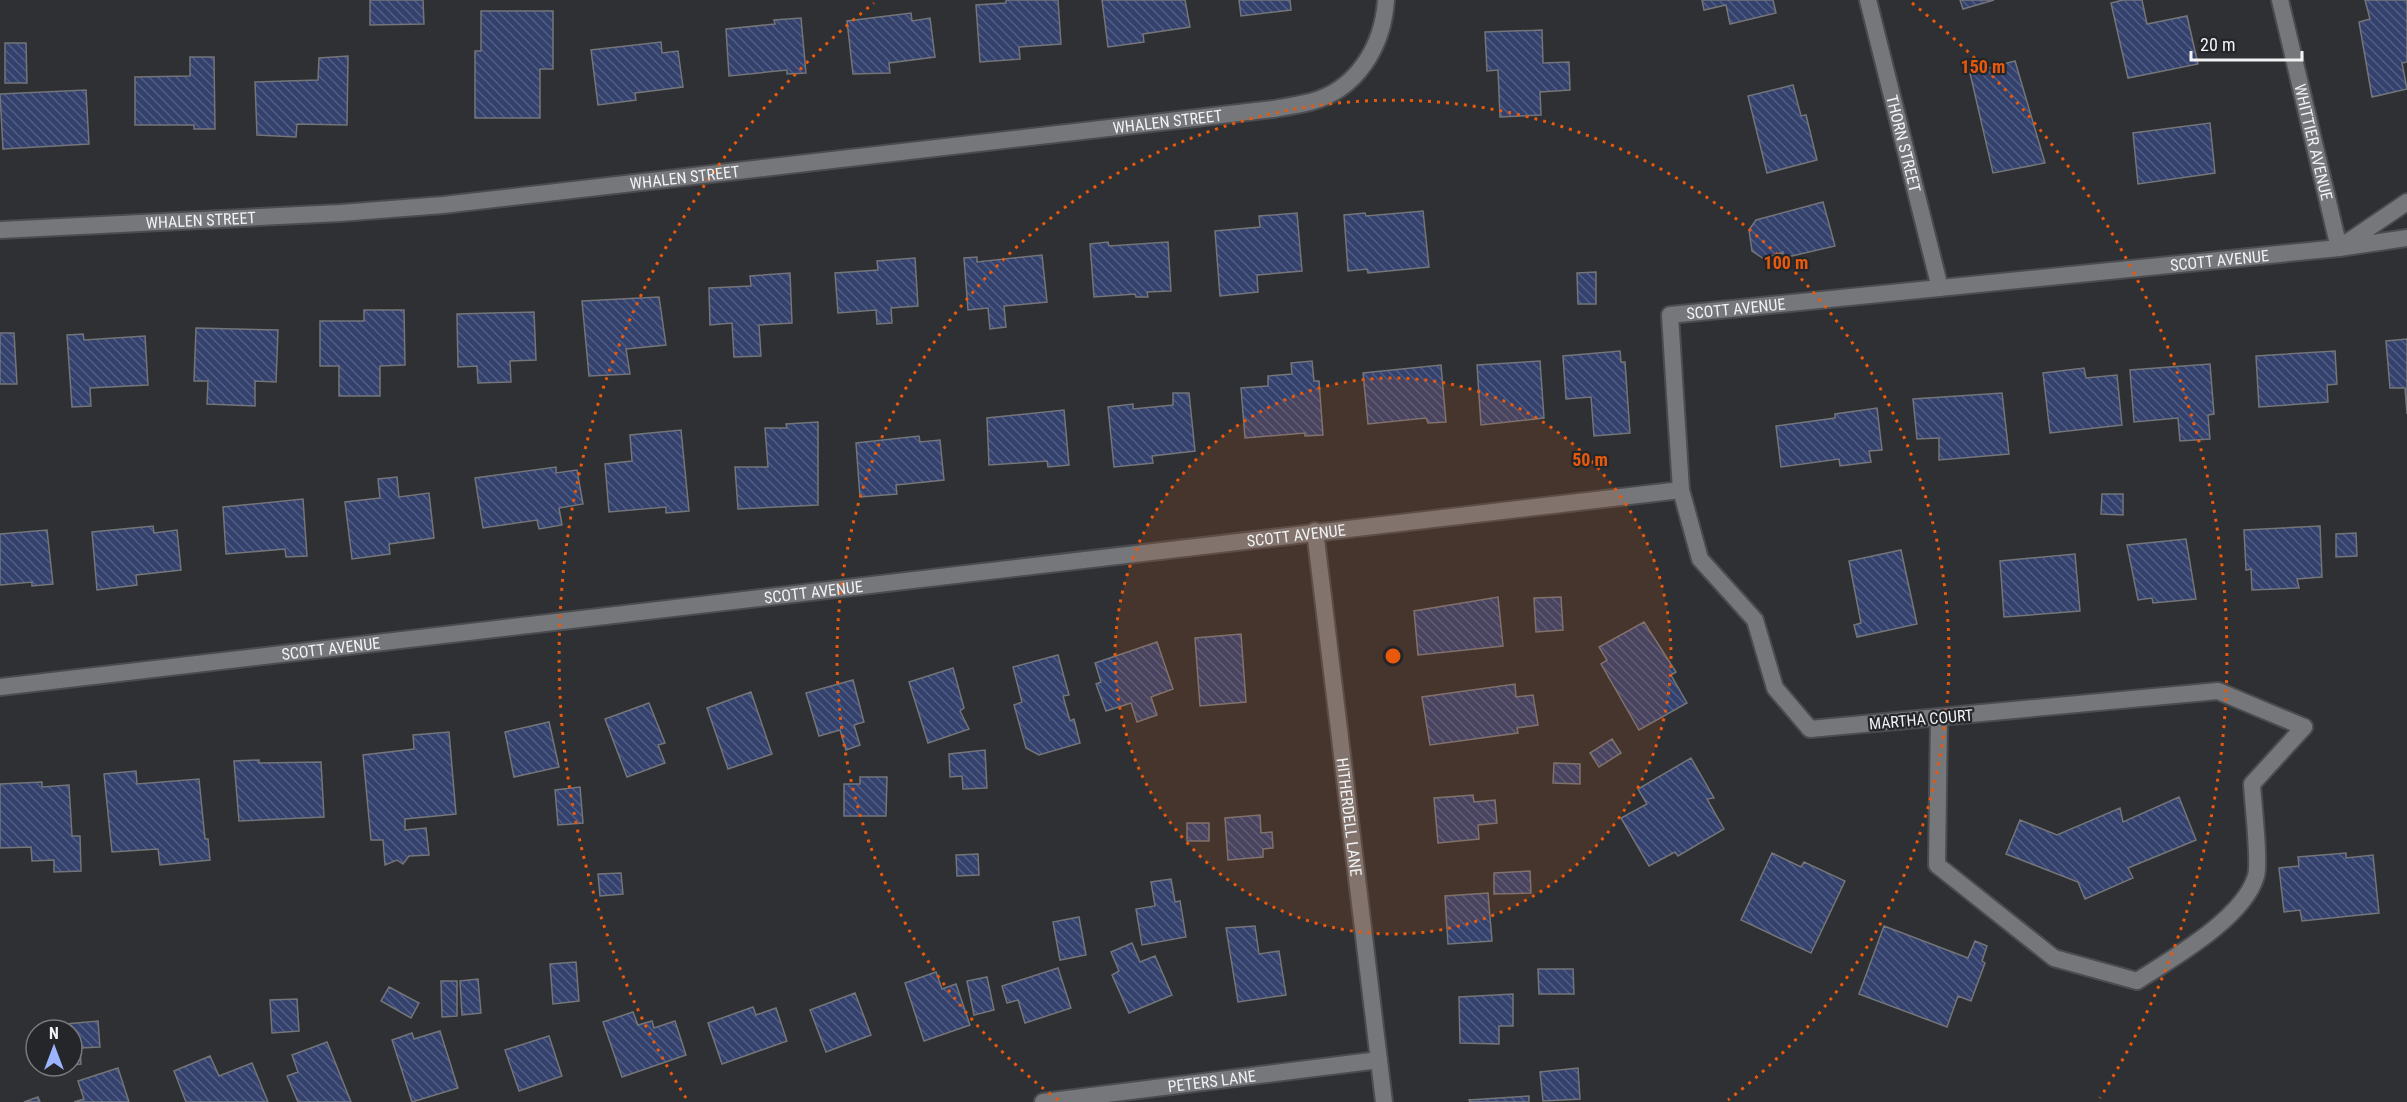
<svg xmlns="http://www.w3.org/2000/svg" width="2407" height="1102" font-family="'Roboto Condensed',sans-serif">
<style>
.building{fill:url(#building-back-hatch);stroke:#747579;stroke-width:1.5}
.lines{fill:none;stroke-linecap:round;stroke-linejoin:round}
.service-casing{stroke:#4b4c4f;stroke-width:20}
.minor-casing{stroke:#4b4c4f;stroke-width:20}
.service{stroke:#76777b;stroke-width:16}
.minor{stroke:#76777b;stroke-width:16}
.ring{fill:none;stroke:#e8590c;stroke-width:3;stroke-dasharray:3 6}
.labels{text-anchor:middle;stroke-width:4.5;stroke-linejoin:round;paint-order:stroke}
.street-label{font-size:16px;fill:#f1f2f4;stroke:#252629}
.centre{fill:#e8590c;stroke:#252629;stroke-width:3}
.ring-label{font-size:18px;text-anchor:middle;font-weight:bold;fill:#e8590c;stroke:#252629;stroke-width:4.5;stroke-linejoin:round;paint-order:stroke}
</style>
<defs>
<pattern id="building-back-hatch" width="6" height="6" patternUnits="userSpaceOnUse" patternTransform="scale(1.5)"><rect width="6" height="6" fill="#33416c"/><path d="M-1 5l2 2M0 0l6 6M5-1l2 2" fill="none" stroke="#515d82"/></pattern>
</defs>
<rect width="100%" height="100%" fill="#2f3033"/>
<path class="building" d="M370,0H423L424,24L370,25Z
M1006,0H1058L1061,44L1019,47L1020,59L980,62L976,5L1006,3Z
M1102,0H1185L1190,27L1143,34L1144,42L1108,47Z
M1239,0H1290L1291,10L1241,16Z
M1702,0H1773L1776,13L1730,24L1726,5L1704,10Z
M1960,0H1994L1963,9Z
M2123,0H2142L2147,24L2187,16L2198,64L2128,78L2111,3Z
M2365,0H2407V62L2402,63L2407,89L2372,97L2359,22L2370,19Z
M481,11H553V69H540V118H475V51H481Z
M911,13L912,21L930,18L935,57L889,63L890,73L853,74L847,21Z
M801,18L806,73L787,74V70L729,76L726,29L775,24L774,20Z
M1542,30L1543,63L1569,62L1570,90L1540,92L1541,115L1500,117L1498,70L1487,71L1485,32Z
M661,42L662,53L678,51L683,87L635,93L636,100L598,105L591,50Z
M5,43H26L27,83H5Z
M348,56L347,125L297,124L296,137L257,135L255,82L318,80L319,58Z
M190,57H214L215,129H194V125H135V77L190,76Z
M2015,61L2045,163L1993,173L1970,73Z
M1793,85L1801,116L1806,115L1817,160L1767,173L1748,96Z
M86,90L89,144L3,149L0,94Z
M2210,123L2215,173L2138,184L2133,133Z
M1823,202L1835,246L1783,258V252L1764,259L1752,251L1749,230L1756,220Z
M1423,211L1429,267L1368,273L1367,269L1348,271L1344,215L1365,213L1366,216Z
M1297,213L1302,271L1257,275L1258,292L1220,296L1215,231L1260,227L1259,216Z
M1108,242L1109,246L1168,242L1171,291L1147,292L1148,297H1136L1135,294L1094,297L1090,244Z
M1042,255L1047,302L1004,306L1006,327L990,329L988,308L968,310L964,258L977,257V262Z
M915,258L918,306L891,308L892,323L877,324L876,310L838,313L835,273L878,270L877,261Z
M1596,272V304H1578L1577,273Z
M790,273L792,323L759,325L761,356L734,357L732,323L710,325L709,288L751,286L750,276Z
M659,297L666,345L626,349L630,374L589,376L582,301Z
M364,310H404L405,365L380,366V396H339V366H320V321H364Z
M534,312L536,360L510,361L511,382L478,383L477,366L458,367L457,314Z
M196,328L278,330L276,382L255,381V406L207,404L208,381H194Z
M0,333H14L17,384H0Z
M83,334L84,340L145,336L148,385L90,388L91,406L72,407L67,335Z
M2407,339V414L2405,388H2390L2386,341Z
M1620,351L1621,362H1625L1630,433L1594,436L1591,397L1566,399L1563,356Z
M2335,351L2337,384L2327,385L2328,402L2259,407L2256,356Z
M1312,361L1314,381H1319L1323,435L1305,436V433L1245,438L1241,388L1268,386V376L1292,374L1291,363Z
M1540,361L1544,418L1481,425L1477,365Z
M2210,364L2214,414L2208,415L2210,439L2180,441L2178,418L2134,422L2130,370Z
M1441,365L1446,422L1428,423L1426,418L1368,424L1363,373Z
M2084,368L2086,378L2117,375L2122,425L2050,433L2043,373Z
M1173,393H1189L1195,451L1152,456L1153,463L1114,467L1108,407L1133,404V409L1173,405Z
M2002,393L2009,454L1939,460V438L1917,439L1913,399Z
M1877,408L1882,450L1869,451L1871,462L1840,466L1839,459L1781,467L1776,426L1835,418V414Z
M1064,410L1069,465L1048,467L1047,461L989,465L987,418Z
M818,422V505L738,509L735,467H768L765,428H787L786,424Z
M681,430L689,511L666,513V507L609,512L605,464L632,461L630,435Z
M919,436L920,442L940,440L944,480L896,485L897,494L860,497L856,443Z
M556,467V473L577,470L583,504L559,508L562,525L539,529L537,520L483,528L475,478Z
M397,477L399,497L429,493L434,538L389,544L390,554L352,559L345,502L380,498L378,479Z
M2102,494H2123V515L2101,514Z
M303,499L307,556L286,557L285,549L226,554L223,507Z
M153,526L154,533L177,530L181,570L136,575L137,585L97,590L92,532Z
M2320,526L2322,577L2297,579L2299,588L2252,590L2251,569L2246,570L2244,530Z
M47,530L53,584L32,586V582L0,585V534Z
M2356,533L2357,556L2336,557V534Z
M2186,539L2196,599L2153,603L2152,598L2138,600L2127,545Z
M1901,550L1917,624L1857,637L1854,625L1861,623L1849,561Z
M2075,554L2080,611L2004,617L2000,561Z
M1498,597L1503,646L1418,655L1414,611Z
M1561,597L1563,630L1536,632L1534,598Z
M1644,622L1676,672L1671,675L1687,703L1639,730L1601,664L1607,660L1599,647Z
M1241,634L1246,702L1200,706L1195,638Z
M1157,642L1173,689L1151,697L1157,715L1137,722L1131,703L1106,711L1096,684L1101,682L1095,663Z
M1058,655L1069,695L1063,696L1070,721L1074,719L1080,743L1039,755L1026,748L1014,705L1022,702L1013,667Z
M953,668L964,708L960,711L969,729L928,743L909,682Z
M853,680L864,722L854,725L860,745L846,750L840,730L819,736L806,693Z
M1515,684L1516,697L1533,695L1538,725L1517,728L1518,733L1430,745L1422,697Z
M751,692L772,754L728,769L707,708Z
M649,703L665,743L658,745L665,763L627,777L605,719Z
M549,722L559,767L514,777L505,732Z
M449,732L456,814L405,819V830L426,828L429,855L409,856L403,864L397,860L385,865L383,840H371L363,755L414,749L413,735Z
M1612,739L1621,753L1599,767L1590,753Z
M985,750L987,788L963,789L962,776L950,777L949,754Z
M1691,758L1714,798L1707,799L1724,829L1678,856L1675,852L1649,866L1621,818L1647,804L1638,789Z
M259,760V763L321,762L324,817L239,821L234,761Z
M1554,763L1580,764V784L1553,783Z
M136,771L137,784L199,779L205,839H208L210,860L160,865L158,849L112,852L104,774Z
M860,777H887L886,816H844V784H860Z
M42,782V787L69,785L72,836H80L81,871L54,872V860L32,861L31,847L0,848V784Z
M580,787L583,823L558,825L555,790Z
M1473,795L1474,802L1495,800L1497,823L1478,825L1479,839L1438,843L1434,798Z
M2179,797L2196,840L2128,868L2133,878L2085,899L2078,882L2006,854L2020,820L2057,835L2120,808L2123,822Z
M1260,815L1261,833L1272,832L1273,848L1263,849V857L1228,860L1225,818Z
M1187,823H1209V841H1187Z
M1772,853L1801,867L1804,862L1845,881L1811,953L1741,920Z
M2346,853V858L2373,855L2379,913L2302,921L2300,910L2284,912L2279,868L2299,866L2298,857Z
M978,854L979,875L957,876L956,855Z
M1530,871L1531,893L1494,894V873Z
M621,873L623,894L600,896L598,874Z
M1171,879L1175,902L1180,901L1186,937L1142,945L1136,909L1155,906L1151,882Z
M1488,893L1492,941L1448,944L1445,896Z
M1079,917L1086,955L1060,960L1053,922Z
M1255,926L1259,954L1279,951L1286,995L1238,1002L1226,928Z
M1884,926L1968,958L1975,941L1987,946L1982,961L1985,963L1971,1001L1958,996L1947,1027L1859,994Z
M1132,943L1140,962L1155,956L1172,995L1129,1013L1112,975L1119,971L1111,952Z
M576,962L579,1001L553,1004L550,964Z
M1058,968L1071,1008L1025,1023L1018,1000L1007,1003L1002,986Z
M1538,969H1573L1574,994H1539Z
M936,972L942,989L956,984L970,1025L924,1041L905,983Z
M987,977L994,1010L974,1015L967,981Z
M478,979L481,1013L462,1015L460,981Z
M441,981H457V1016L442,1017Z
M389,987L419,1003L411,1018L381,1001Z
M855,993L871,1035L826,1052L810,1010Z
M1513,994V1026H1499V1044L1460,1043L1459,997Z
M297,999L299,1031L272,1033L270,1000Z
M753,1007L756,1015L776,1008L787,1041L722,1064L708,1023Z
M633,1012L638,1025L652,1021L654,1028L675,1021L686,1055L622,1077L603,1022Z
M98,1021L100,1047L80,1048L81,1064L72,1065V1030H55V1025Z
M440,1031L458,1088L412,1102L392,1040L412,1033L414,1039Z
M549,1036L562,1076L519,1091L505,1050Z
M327,1042L351,1102H298L287,1076L298,1072L292,1055Z
M210,1056L219,1076L252,1063L268,1102H186L174,1071Z
M118,1068L129,1102H74L84,1099L78,1081Z
M1578,1068L1580,1099L1543,1101L1540,1072Z
M1529,1096V1102H1470L1469,1100Z
M38,1097L40,1102H24Z"/>
<g class="lines">
<defs>
<path id="service" d="M1939,717L1937,865L2054,958L2137,981C2173,958 2244,918 2256,876C2260,863 2253,802 2252,784L2304,727"/>
<g id="minor">
<path id="s1" d="M1868,0L1940,288"/>
<path id="s2" d="M2280,0L2339,248L2407,202"/>
<path id="s3" d="M0,230L340,213L443,205L1273,109C1285,107 1298,105 1310,102C1357,90 1383,46 1386,0"/>
<path id="s4" d="M1315,531L1384,1102"/>
<path id="s5" d="M0,687L1681,490"/>
<path id="s6" d="M2304,727L2218,691L1810,729L1775,688L1755,620L1700,559L1681,490L1670,315L2339,248L2407,238"/>
<path id="s7" d="M1043,1102L1379,1060"/>
</g>
</defs>
<use href="#service" class="service-casing"/>
<use href="#minor" class="minor-casing"/>
<use href="#service" class="service"/>
<use href="#minor" class="minor"/>
</g>
<circle cx="1393" cy="656" r="278" fill="#e8590c" fill-opacity=".12"/>
<g class="ring">
<circle cx="1393" cy="656" r="278"/>
<path d="M1058 1100A556 556 0 1 1 1728 1100"/>
<path d="M686 1098A834 834 0 0 1 874 3M1912 3A834 834 0 0 1 2100 1098"/>
</g>
<g class="labels">
<g class="street-label">
<text dy="6" stroke="none"><textPath href="#s3" startOffset="1173">WHALEN STREET</textPath></text>
<text dy="6" stroke="none"><textPath href="#s2" startOffset="146">WHITTIER AVENUE</textPath></text>
<text dy="6" stroke="none"><textPath href="#s1" startOffset="148">THORN STREET</textPath></text>
<text dy="6" stroke="none"><textPath href="#s3" startOffset="687">WHALEN STREET</textPath></text>
<text dy="6" stroke="none"><textPath href="#s3" startOffset="201">WHALEN STREET</textPath></text>
<text dy="6" stroke="none"><textPath href="#s6" startOffset="1509">SCOTT AVENUE</textPath></text>
<text dy="6" stroke="none"><textPath href="#s6" startOffset="1023">SCOTT AVENUE</textPath></text>
<text dy="6" stroke="none"><textPath href="#s5" startOffset="1305">SCOTT AVENUE</textPath></text>
<text dy="6" stroke="none"><textPath href="#s5" startOffset="819">SCOTT AVENUE</textPath></text>
<text dy="6" stroke="none"><textPath href="#s5" startOffset="333">SCOTT AVENUE</textPath></text>
<text transform="translate(1921 719) rotate(-5)" y="6">MARTHA COURT</text>
<text dy="6" stroke="none"><textPath href="#s4" startOffset="288">HITHERDELL LANE</textPath></text>
<text dy="6" stroke="none"><textPath href="#s7" startOffset="170">PETERS LANE</textPath></text>
</g>
</g>
<circle cx="1393" cy="656" r="9" class="centre"/>
<g class="ring-label">
<text x="1983" y="73">150 m</text>
<text x="1786" y="269">100 m</text>
<text x="1590" y="466">50 m</text>
</g>
<g transform="translate(54 1048)"><circle r="28" fill="#252629" stroke="#77787a" stroke-width="1.5"/>
<path d="M0-4.5L10 22L0 15L-10 22Z" fill="#9cb4fd"/>
<text y="-9" font-size="16" font-weight="bold" text-anchor="middle" fill="#f1f2f4">N</text>
</g>
<path d="M2191 51v9h111v-9" fill="none" stroke="#f1f2f4" stroke-width="3"/>
<text x="2200" y="51" font-size="18" fill="#f1f2f4" stroke="#252629" stroke-width="4.5" paint-order="stroke">20 m</text>
</svg>
